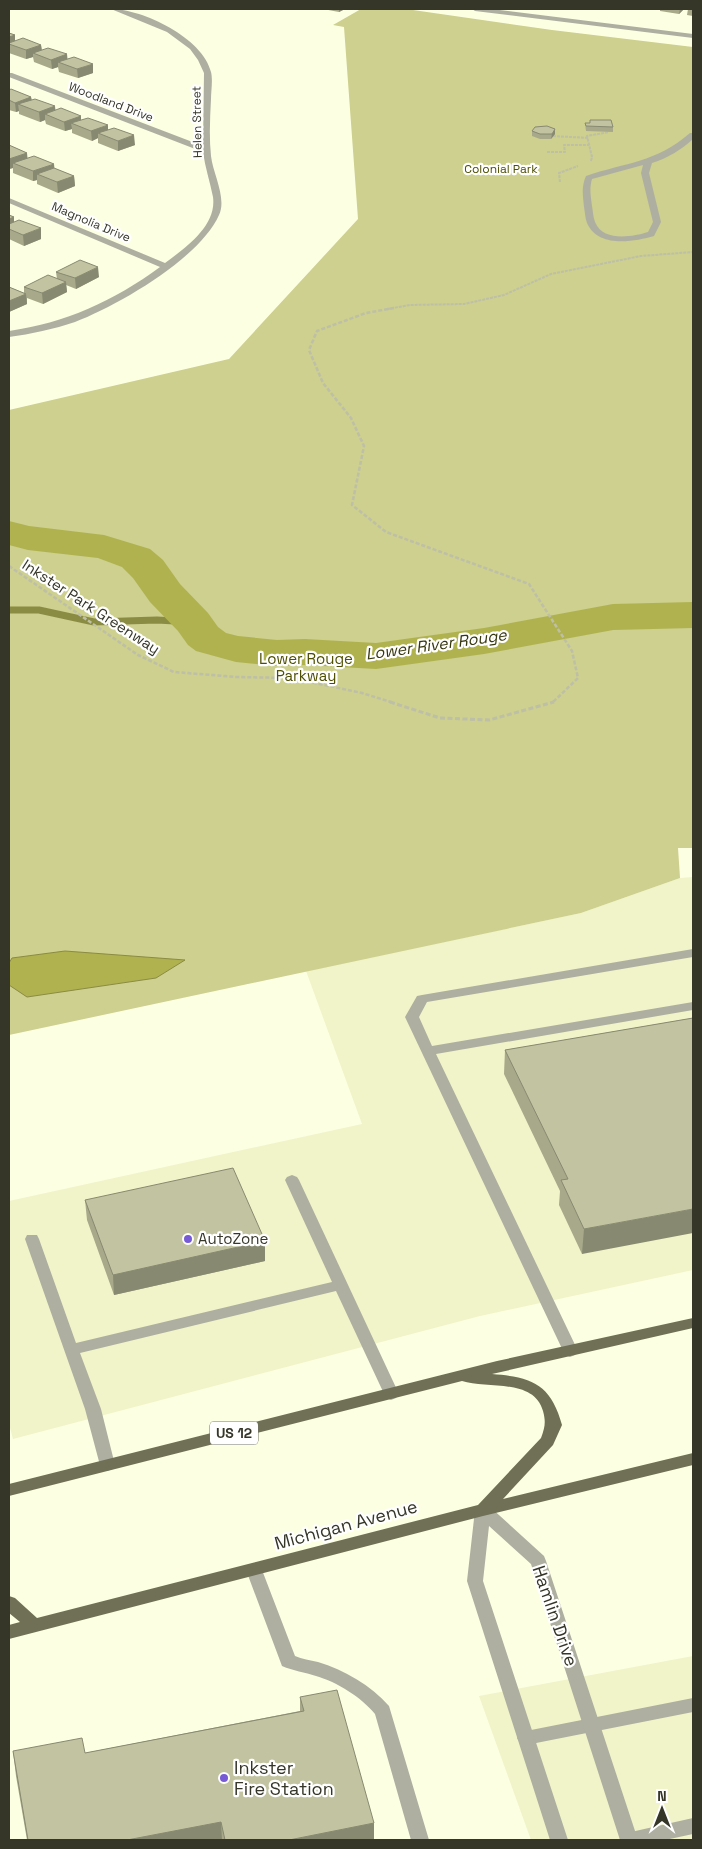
<svg xmlns="http://www.w3.org/2000/svg" width="702" height="1849" font-family="'Space Grotesk',sans-serif">
<style>
.built{fill:#f1f4c8}
.green{fill:#cdd08e}
.water{fill:#b0b24f;stroke:#8b8c43}
.lines{fill:none;stroke-linecap:round;stroke-linejoin:round}
.stream{stroke:#8b8c43;stroke-width:7}
.river{fill:#b0b24f;fill-rule:evenodd}
.path-far2{stroke:#bebfa7;stroke-width:2;stroke-dasharray:3 1;stroke-linecap:butt}
.path-far1{stroke:#bebfa7;stroke-width:2.5;stroke-dasharray:4 2;stroke-linecap:butt}
.path{stroke:#bebfa7;stroke-width:3;stroke-dasharray:5 2.5;stroke-linecap:butt}
.lane{fill:#aeafa0;fill-rule:evenodd}
.street{fill:#aeafa0;fill-rule:evenodd}
.primary{fill:#6f7055;fill-rule:evenodd}
.wall{fill:#a7a98a}
.shaded-wall{fill:#888971}
.building{fill:#c2c4a1;stroke:#888971}
.poi-dot{fill:#775ad5;stroke:#fff;stroke-width:2}
.labels{text-anchor:middle;stroke-width:4.5;stroke-linejoin:round;paint-order:stroke}
.far-street-label{font-size:12px;fill:#353528;stroke:#fff}
.far-park-label{font-size:12px;fill:#4e4f00;stroke:#fff}
.shield{fill:#fff;stroke:#727268;stroke-width:1}
.shield-label{font-size:14px;font-weight:bold;fill:#353528}
.street-label{font-size:15px;fill:#353528;stroke:#fff}
.park-label{font-size:15px;fill:#4e4f00;stroke:#fff}
.poi-label{font-size:15px;fill:#353528;stroke:#fff;text-anchor:start}
.water-label{font-size:16px;font-style:italic;fill:#37370d;stroke:#fff}
.near-street-label{font-size:18px;fill:#353528;stroke:#fff}
.near-poi-label{font-size:18px;fill:#353528;stroke:#fff;text-anchor:start}
</style>
<rect width="100%" height="100%" fill="#fdffe2"/>
<path class="built" d="M693,877V1270L480,1316L13,1439L9,1424V1201L362,1124L306,971L581,913L680,878Z
M693,1656V1840H531L479,1696Z"/>
<path class="green" d="M361,9H406L552,30L693,47V848H678L680,878L581,913L9,1035V410L229,359L358,219L344,27L333,25Z"/>
<path class="water" d="M65,951L185,960L156,978L27,997L9,985V963L12,958Z"/>
<g class="lines">
<path class="stream" d="M9,610H39L94,622L157,620L193,622"/>
<path class="river" d="M9,521L29,526L104,535L150,549L163,560L180,584L208,613L218,627L226,633L238,636L277,640L305,639L376,643L484,628L613,604L693,602V628L613,630L484,654L376,669L305,665L277,666L236,662L196,651L188,645L178,631L150,602L133,578L122,567L98,558L28,550L9,545Z"/>
<path class="path-far2" d="M553,136L588,138
M547,152H565L564,145H589
M591,161L592,157L587,136L609,132
M560,182L559,173L578,166
M387,309L410,305L464,304L504,295L551,274L641,256L693,252"/>
<path class="path-far1" d="M394,308L366,313L317,331L309,350L323,383L351,418L364,446L352,505L386,532L529,584L572,651L578,678L552,703
M9,566L138,655L174,672L236,677L291,678L362,693L394,703"/>
<path class="path" d="M390,702L440,718L489,720L554,702"/>
<path class="lane" d="M690,133H693V139C681,150 668,158 652,163L649,173L661,222L654,236C633,242 598,248 587,223C585,218 585,212 584,207C583,196 581,187 586,176C627,162 655,163 690,133ZM643,165L641,173L653,222L648,232C632,237 603,242 595,222C593,217 593,211 592,206C591,197 589,189 592,179Z
M693,949V957L427,1002L419,1017L432,1046L693,1002V1010L436,1054L578,1351L575,1355L570,1357L565,1355L405,1017L417,996L422,995Z
M292,1175L297,1177L299,1180L399,1394L396,1398L391,1400L386,1398L336,1291L80,1353L101,1409L115,1465L113,1469L107,1471L101,1469L85,1409L25,1239L27,1235H37L39,1239L76,1343L332,1282L285,1180L287,1177Z
M254,1563L260,1565L262,1570L295,1656C302,1659 310,1660 318,1662C344,1670 371,1685 389,1706L429,1840H411L375,1714C361,1697 337,1682 316,1676C305,1672 293,1671 282,1666L246,1570L248,1565Z
M693,1698V1712L526,1745L520,1743L517,1738L520,1733L526,1731Z
M693,1818V1834L665,1840H622L625,1834L631,1832Z"/>
<path class="street" d="M111,9C143,9 203,38 211,72C213,80 211,91 211,99C210,118 209,137 211,156C213,174 227,198 219,215C200,258 119,305 75,322C54,329 31,334 9,337V331C65,323 114,301 160,267L9,203V198L165,263C185,248 217,226 213,197C210,182 205,167 203,152L9,77V73H12L203,146L204,73L198,60L190,49L167,32Z
M472,9H491L693,34V38L475,11Z
M483,1504L489,1506L544,1556L546,1561L638,1840H620L531,1564L489,1526L483,1581L568,1840H550L467,1581L475,1510L477,1506Z"/>
<path class="primary" d="M693,1318V1328L492,1374C532,1377 551,1384 562,1425L553,1445L503,1499L693,1453V1465L483,1516L9,1639V1625L20,1622L9,1613V1596L15,1598L37,1618L478,1505L541,1438C545,1427 546,1422 543,1411C534,1378 486,1389 462,1381L9,1496V1484L497,1361Z"/>
</g>
<path class="wall" d="M323,9H345L339,12Z
M660,9H684L679,14L660,11Z
M688,9H693V16L687,15Z
M9,33L15,35V41L41,45L42,50L67,54V59L93,73L78,78L59,72L58,67L52,69L34,62L33,57L26,59L9,53Z
M9,90L31,97L32,100L56,110L81,116V120L108,130L135,145L118,151L98,143V138L92,141L72,133V129L65,131L46,124L45,120L40,122L19,114V111L16,112L9,110Z
M590,120L613,127V132L586,131L585,123H590Z
M555,129V134L551,139H540L532,136V131Z
M9,145L27,153V158L74,176L75,186L58,193L37,184V180L33,181L13,173V168L9,169Z
M9,215L14,217V222L41,239L24,246L9,239Z
M56,272L99,277L76,289L66,285L67,292L43,304L27,298V304L9,312V287L24,293V287L57,279Z
M693,1018L582,1254L559,1205L560,1191L504,1074L505,1050Z
M85,1200L265,1261L114,1295L87,1220Z
M300,1697L374,1823V1840H27L16,1776L13,1751L85,1753L300,1711Z"/>
<path class="shaded-wall" d="M339,9H345L339,12Z
M680,9H684L679,14Z
M15,35V44H9V37Z
M41,45L42,54L33,53V57L26,59V50Z
M67,54L68,64L58,62V67L52,69L51,60Z
M93,64V73L78,78L77,69Z
M31,97L32,107L18,104L19,111L16,112L15,103Z
M55,106L56,116L45,114V120L40,122L39,112Z
M81,116V126L71,123L72,129L65,131L64,122Z
M108,125V135L98,133V138L92,141L91,131Z
M555,129V134L551,139L552,134Z
M134,135L135,145L118,151V141Z
M27,153L28,163H13V168L9,169V159Z
M54,164L55,174H37V180L33,181V171Z
M74,176L75,186L58,193L57,182Z
M14,217V227L9,229V219Z
M41,228V239L24,246L23,235Z
M98,267L99,277L76,289L75,278Z
M66,282L67,292L43,304L42,293Z
M26,294L27,304L9,312V301Z
M693,1209V1233L582,1254L584,1229Z
M265,1241V1261L114,1295L113,1275Z
M221,1822L222,1840H127Z
M374,1823V1840H289Z"/>
<path class="building" d="M9,33L15,35L9,37Z
M23,38L41,45L26,50L9,44V43Z
M48,48L67,54L51,60L33,53Z
M74,57L93,64L77,69L58,62Z
M11,89L31,97L15,103L9,100V90Z
M35,99L55,106L39,112L18,104Z
M61,108L81,116L64,122L45,114Z
M88,118L108,125L91,131L71,123Z
M590,120H611L613,127L586,126L585,123H590Z
M547,126L555,129L552,134H540L532,131L535,127Z
M114,128L134,135L118,141L98,133Z
M9,145L27,153L9,159Z
M34,156L54,164L33,171L13,163Z
M54,168L74,176L57,182L37,174Z
M9,215L14,217L9,219Z
M19,220L41,228L23,235L9,229V224Z
M80,260L98,267L75,278L56,272Z
M48,275L66,282L42,293L24,287Z
M9,287L26,294L9,301Z
M693,1018V1209L584,1229L561,1180L568,1179L505,1050Z
M233,1168L265,1241L113,1275L85,1200Z
M337,1690L374,1823L289,1840H225L221,1822L127,1840H28L13,1751L82,1738L85,1753L304,1711L300,1697Z"/>
<g class="poi-dot">
<circle cx="188" cy="1239" r="5"/>
<circle cx="224" cy="1778" r="5"/>
</g>
<g class="labels">
<g class="far-street-label">
<text transform="translate(111 102) rotate(21)" y="4">Woodland Drive</text>
<text transform="translate(197 122) rotate(-91)" y="4">Helen Street</text>
<text transform="translate(91 222) rotate(23)" y="4">Magnolia Drive</text>
</g>
<g class="far-park-label">
<text x="501" y="173">Colonial Park</text>
</g>
<rect class="shield" x="210" y="1421.5" width="48" height="23" rx="4"/>
<g class="shield-label">
<text x="234" y="1438">US 12</text>
</g>
<g class="street-label">
<text transform="translate(91 607) rotate(33)" y="5">Inkster Park Greenway</text>
</g>
<g class="park-label">
<text x="306" y="664">Lower Rouge<tspan x="306" dy="17">Parkway</tspan></text>
</g>
<g class="poi-label">
<text x="198" y="1244">AutoZone</text>
</g>
<g class="water-label">
<text transform="translate(436 644) rotate(-8)" y="6">Lower River Rouge</text>
</g>
<g class="near-street-label">
<text transform="translate(346 1525) rotate(-15)" y="6">Michigan Avenue</text>
<text transform="translate(555 1616) rotate(71)" y="6">Hamlin Drive</text>
</g>
<g class="near-poi-label">
<text x="234" y="1774">Inkster<tspan x="234" dy="21">Fire Station</tspan></text>
</g>
</g>
<rect width="702" height="1849" fill="none" stroke="#353528" stroke-width="20"/>
<g transform="translate(662 1809)" stroke="#ffffff" stroke-width="4" paint-order="stroke">
<path d="M0-4L9 19L0 12L-9 19Z" fill="#353528"/>
<text y="-8" font-size="14" font-weight="bold" text-anchor="middle" fill="#353528">N</text>
</g>
</svg>
